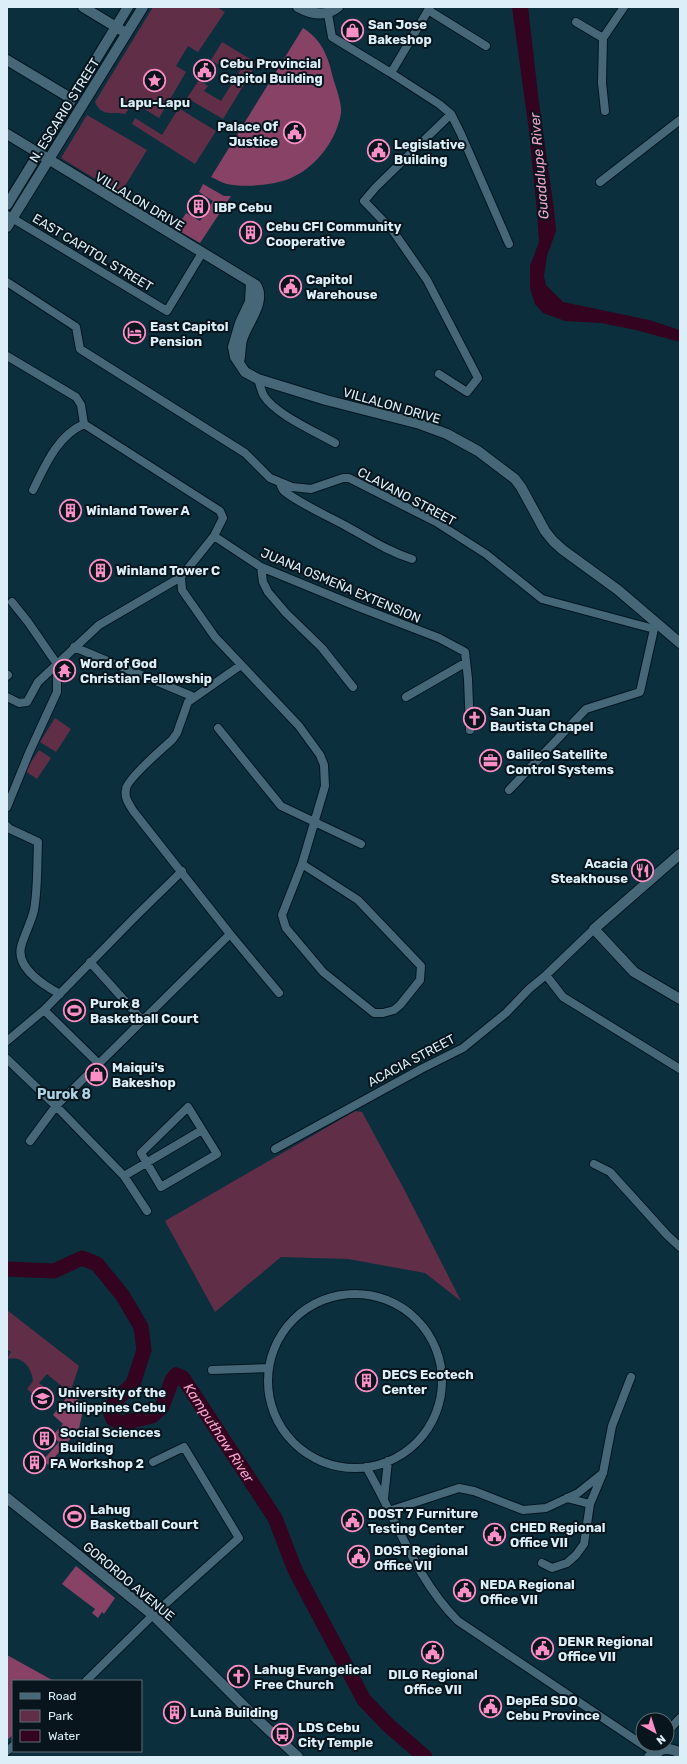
<svg xmlns="http://www.w3.org/2000/svg" width="687" height="1764" font-family="Rubik,sans-serif">
<style>
.green{fill:#612e48}
.forest{fill:#884266}
.water{fill:#330320}
.lines{fill:none;stroke-linecap:round;stroke-linejoin:round}
.river{stroke:#330320;stroke-width:15}
.street-casing{stroke:#001621;stroke-width:10}
.secondary-casing{stroke:#001621;stroke-width:12}
.street{stroke:#456777;stroke-width:8}
.secondary{stroke:#456777;stroke-width:10}
.labels{text-anchor:middle;stroke-width:4;stroke-linejoin:round;paint-order:stroke}
.poi-label{font-size:13px;font-weight:bold;fill:#dceef8;stroke:#08151c;text-anchor:start}
.street-label{font-size:13px;fill:#dceef8;stroke:#08151c}
.water-label{font-size:14px;font-style:italic;fill:#f6a4cb;stroke:#08151c}
.neighbourhood-label{font-size:14px;font-weight:bold;fill:#add2e4;stroke:#08151c}
</style>
<rect width="100%" height="100%" fill="#0c2f3d"/>
<path class="green" d="M153,7H217L225,12L198,52L188,46L176,66L186,72L159,118L130,100L126,104L130,107L125,114C113,111 102,118 95,102Z
M222,42L257,63L223,119L187,98L199,80L208,86L204,91L221,101L240,71L224,60L220,66L211,60Z
M180,109L216,131L195,164L132,124L135,118L162,135L177,111L179,112Z
M87,115L147,150L120,194L61,158Z
M55,718L71,729L56,752L40,742Z
M39,750L51,758L37,779L25,771Z
M355,1111L362,1112L405,1191L461,1301L425,1273L348,1259L281,1257L215,1312L165,1221Z
M7,1310L79,1366L70,1393L47,1374L39,1383L47,1389L39,1399L27,1389L33,1381C32,1368 22,1355 7,1359L11,1352L7,1349Z
M75,1508L81,1512L75,1523L69,1520Z"/>
<path class="forest" d="M303,28C322,40 328,56 333,78C336,88 342,103 341,113C337,139 317,166 293,177C278,185 244,188 227,184C222,183 216,179 211,177Z
M203,184L224,196H231L200,243L176,229L186,213L200,221L213,201L199,192Z
M70,1393L84,1405L79,1429L48,1465L43,1460L59,1442L52,1436L63,1424L53,1415Z
M76,1566L115,1598L104,1614L102,1612L98,1618L92,1613L95,1609L62,1584Z
M7,1655L54,1681H13V1735L7,1740Z"/>
<path class="water" d="M512,7H528L539,103L554,210L556,231L547,256L544,276L546,285L563,302L649,320L680,330V342L636,330L601,323L565,321L543,313L535,304L530,288V266L539,242L537,212L529,131Z"/>
<g class="lines">
<path class="river" id="s1" d="M7,1269L54,1271L82,1258L97,1264L123,1296L141,1327L144,1350L133,1384L115,1401L110,1411L113,1419L122,1423L152,1416L162,1407L172,1380L176,1375L183,1378L275,1518L295,1570L364,1700L388,1725L425,1757"/>
<defs>
<path id="street" d="M428,10L486,46
M328,14L332,37L391,73L439,104L451,114L461,134L509,244
M576,22L603,38
M391,73L430,7
M605,111L602,83L603,38L624,7
M600,182L680,120
M7,215L167,311L202,253
M7,282L76,327L80,349L245,453L270,478L292,487L311,489L343,478H349L436,522L486,554L542,599L654,629
M7,356L76,397L81,405L84,424
M439,374L467,392L478,378L427,280L393,231L364,201L376,187L451,114
M258,379C260,384 261,391 264,396C275,414 316,432 335,443
M280,483C281,486 282,489 284,491C302,505 326,515 346,526C368,538 387,551 412,559
M33,490C45,466 57,436 84,424
M214,536L261,567L356,606L439,638L465,652L468,679L470,730
M261,567L263,582L268,592L286,613L322,648L353,687
M181,577L182,590L215,637L299,726L320,755L324,765L325,786L302,864L282,915L284,922L286,928L323,972L374,1013H383L394,1010L400,1005L420,980L421,966L358,900L302,864
M74,647L194,697
M241,665L188,702L177,733L172,740C163,748 127,779 126,789C124,798 129,804 134,812L230,934L279,993
M7,676L8,675
M7,697L19,703L27,702L38,682L99,625L181,577L214,536L223,518L220,511L84,424
M406,697L465,663
M218,728L281,806L361,844
M509,790L586,709L640,692L654,629L657,624
M7,807L29,753L57,692V664L28,622L12,602
M7,826L10,829L38,842C37,864 38,888 34,910C31,923 24,935 21,947C16,968 45,986 60,994
M90,962L142,1020
M546,975L563,997L680,1069
M44,1010L98,1063
M7,1041L44,1010L136,916L182,871
M7,1059L56,1106L124,1176L147,1211
M188,1107L217,1154L161,1187L141,1153Z
M30,1141L56,1106L230,934
M275,1149L421,1069L463,1048L506,1013L529,989L546,975L594,929
M594,1164L610,1172L667,1235L680,1247
M124,1176L202,1130
M268 1381a87 87 0 1 1 174 0a87 87 0 1 1-174 0Z
M212,1370L269,1368
M366,1467C397,1519 414,1577 458,1621L655,1753L658,1757
M384,1498L388,1461
M567,1498L590,1504
M389,1511L459,1488L474,1491L523,1510L546,1508L578,1493L603,1473
M542,1563L552,1568L567,1563L576,1555L584,1544L590,1504L603,1473L612,1426L631,1377
M86,1681L153,1615L239,1538L184,1447L153,1462
M667,1732L680,1718
M650,1750L656,1744
M7,1751L13,1746"/>
<path id="secondary" d="M83,7L121,30
M298,7C311,14 326,17 338,7
M7,60L72,99
M7,134L256,285C267,302 246,324 242,340C240,347 241,354 239,362
M7,205L128,7
M7,227L143,7
M251,282L250,302L240,323L233,347L235,357L245,372L258,379L326,400L420,424L447,434L478,451L515,479L521,487L545,531L553,541L563,550L618,590L680,643
M680,854L594,929L634,972L680,999
M7,1498L153,1615L257,1719L298,1757
M649,1757C659,1749 668,1746 680,1753"/>
</defs>
<use href="#street" class="street-casing"/>
<use href="#secondary" class="secondary-casing"/>
<use href="#street" class="street"/>
<use href="#secondary" class="secondary"/>
</g>
<defs>
<symbol id="shop-ring" viewBox="-11 -11 22 22"><circle r="9.5" fill="#08151c" stroke="#fb8fc5" stroke-width="1.5"/><path d="M-5-2.5h2.3a2.7 3.5 0 0 1 5.4 0H5L5.5 6h-11ZM-1.5-2.5h3a1.5 2.3 0 0 0-3 0Z" fill="#fb8fc5"/></symbol>
<symbol id="civic-ring" viewBox="-11 -11 22 22"><circle r="9.5" fill="#08151c" stroke="#fb8fc5" stroke-width="1.5"/><path d="M-.6-6.5H3V-4.5H.6V-3L4-1V1h2V6H-6V1h2V-1L-.6-3ZM-1.2 2.5V6h2.4V2.5Z" fill="#fb8fc5"/></symbol>
<symbol id="sight-ring" viewBox="-11 -11 22 22"><circle r="9.5" fill="#08151c" stroke="#fb8fc5" stroke-width="1.5"/><path d="M0-6L1.8-2.2L6-1.7L2.9 1.2L3.7 5.4L0 3.3L-3.7 5.4L-2.9 1.2L-6-1.7L-1.8-2.2Z" fill="#fb8fc5"/></symbol>
<symbol id="building-ring" viewBox="-11 -11 22 22"><circle r="9.5" fill="#08151c" stroke="#fb8fc5" stroke-width="1.5"/><path d="M-4-6H4V6H1V3H-1V6H-4ZM-2.5-4.3h1.7v1.8h-1.7ZM.8-4.3h1.7v1.8H.8ZM-2.5-1h1.7V.8h-1.7ZM.8-1h1.7V.8H.8Z" fill="#fb8fc5"/></symbol>
<symbol id="hotel-ring" viewBox="-11 -11 22 22"><circle r="9.5" fill="#08151c" stroke="#fb8fc5" stroke-width="1.5"/><path d="M-6-4.5h1.5V1H6V5H4.5V3h-9V5H-6ZM-4 0a1.8 1.8 0 1 1 3.6 0ZM.5 0V-2.5h3Q6-2.5 6 0Z" fill="#fb8fc5"/></symbol>
<symbol id="temple-ring" viewBox="-11 -11 22 22"><circle r="9.5" fill="#08151c" stroke="#fb8fc5" stroke-width="1.5"/><path d="M0-6L5-2H3V0L6.5 2.5H4V6H1.5V3h-3V6H-4V2.5H-6.5L-3 0V-2H-5Z" fill="#fb8fc5"/></symbol>
<symbol id="church-ring" viewBox="-11 -11 22 22"><circle r="9.5" fill="#08151c" stroke="#fb8fc5" stroke-width="1.5"/><path d="M-1.2-6h2.4v3.5h3.3v2.4h-3.3V6h-2.4V-.1h-3.3v-2.4h3.3Z" fill="#fb8fc5"/></symbol>
<symbol id="office-ring" viewBox="-11 -11 22 22"><circle r="9.5" fill="#08151c" stroke="#fb8fc5" stroke-width="1.5"/><path d="M-6-3h4V-5.5h4V-3h4V5H-6ZM-1-4.5V-3h2v-1.5ZM-6 0V1H6V0Z" fill="#fb8fc5"/></symbol>
<symbol id="restaurant-ring" viewBox="-11 -11 22 22"><circle r="9.5" fill="#08151c" stroke="#fb8fc5" stroke-width="1.5"/><path d="M-5-6h1v4h1v-4h1v4h1v-4h1v5L-1.5 .5V6h-2V.5L-5-1ZM5-6V6H3V1.5H1.5Q1.5-4 5-6Z" fill="#fb8fc5"/></symbol>
<symbol id="stadium-ring" viewBox="-11 -11 22 22"><circle r="9.5" fill="#08151c" stroke="#fb8fc5" stroke-width="1.5"/><path d="M0-5a6.5 5 0 1 0 0 10a6.5 5 0 1 0 0-10ZM-3.5-1.8h7v3.6h-7Z" fill="#fb8fc5"/></symbol>
<symbol id="university-ring" viewBox="-11 -11 22 22"><circle r="9.5" fill="#08151c" stroke="#fb8fc5" stroke-width="1.5"/><path d="M0-5L7-2L0 1L-7-2ZM-4 1L0 2.5L4 1V4Q0 6-4 4Z" fill="#fb8fc5"/></symbol>
<symbol id="bus-ring" viewBox="-11 -11 22 22"><circle r="9.5" fill="#08151c" stroke="#fb8fc5" stroke-width="1.5"/><path d="M-5-6H5V4H4V6H2V4H-2V6H-4V4H-5ZM-3.5-4V0h7V-4ZM-3.5 1.2v1.5H-2V1.2ZM2 1.2v1.5H3.5V1.2Z" fill="#fb8fc5"/></symbol>
</defs>
<g fill-rule="evenodd">
<use href="#shop-ring" x="340" y="18" width="25" height="25"/>
<use href="#civic-ring" x="192" y="58" width="25" height="25"/>
<use href="#sight-ring" x="142" y="68" width="25" height="25"/>
<use href="#civic-ring" x="282" y="120" width="25" height="25"/>
<use href="#civic-ring" x="366" y="138" width="25" height="25"/>
<use href="#building-ring" x="186" y="194" width="25" height="25"/>
<use href="#building-ring" x="238" y="220" width="25" height="25"/>
<use href="#civic-ring" x="278" y="274" width="25" height="25"/>
<use href="#hotel-ring" x="122" y="320" width="25" height="25"/>
<use href="#building-ring" x="58" y="498" width="25" height="25"/>
<use href="#building-ring" x="88" y="558" width="25" height="25"/>
<use href="#temple-ring" x="52" y="658" width="25" height="25"/>
<use href="#church-ring" x="462" y="706" width="25" height="25"/>
<use href="#office-ring" x="478" y="748" width="25" height="25"/>
<use href="#restaurant-ring" x="630" y="858" width="25" height="25"/>
<use href="#stadium-ring" x="62" y="998" width="25" height="25"/>
<use href="#shop-ring" x="84" y="1062" width="25" height="25"/>
<use href="#building-ring" x="354" y="1368" width="25" height="25"/>
<use href="#university-ring" x="30" y="1386" width="25" height="25"/>
<use href="#building-ring" x="32" y="1426" width="25" height="25"/>
<use href="#building-ring" x="22" y="1450" width="25" height="25"/>
<use href="#stadium-ring" x="62" y="1504" width="25" height="25"/>
<use href="#civic-ring" x="340" y="1508" width="25" height="25"/>
<use href="#civic-ring" x="482" y="1522" width="25" height="25"/>
<use href="#civic-ring" x="346" y="1544" width="25" height="25"/>
<use href="#civic-ring" x="452" y="1578" width="25" height="25"/>
<use href="#civic-ring" x="530" y="1636" width="25" height="25"/>
<use href="#civic-ring" x="420" y="1640" width="25" height="25"/>
<use href="#church-ring" x="226" y="1664" width="25" height="25"/>
<use href="#civic-ring" x="478" y="1694" width="25" height="25"/>
<use href="#building-ring" x="162" y="1700" width="25" height="25"/>
<use href="#bus-ring" x="270" y="1722" width="25" height="25"/>
</g>
<g class="labels">
<g class="poi-label">
<text x="368" y="29">San Jose<tspan x="368" dy="15">Bakeshop</tspan></text>
<text x="220" y="68">Cebu Provincial<tspan x="220" dy="15">Capitol Building</tspan></text>
<text x="155" y="107" text-anchor="middle">Lapu-Lapu</text>
<text x="278" y="131" text-anchor="end">Palace Of<tspan x="278" dy="15">Justice</tspan></text>
<text x="394" y="149">Legislative<tspan x="394" dy="15">Building</tspan></text>
<text x="214" y="212">IBP Cebu</text>
<text x="266" y="231">Cebu CFI Community<tspan x="266" dy="15">Cooperative</tspan></text>
<text x="306" y="284">Capitol<tspan x="306" dy="15">Warehouse</tspan></text>
<text x="150" y="331">East Capitol<tspan x="150" dy="15">Pension</tspan></text>
<text x="86" y="515">Winland Tower A</text>
<text x="116" y="575">Winland Tower C</text>
<text x="80" y="668">Word of God<tspan x="80" dy="15">Christian Fellowship</tspan></text>
<text x="490" y="716">San Juan<tspan x="490" dy="15">Bautista Chapel</tspan></text>
<text x="506" y="759">Galileo Satellite<tspan x="506" dy="15">Control Systems</tspan></text>
<text x="628" y="868" text-anchor="end">Acacia<tspan x="628" dy="15">Steakhouse</tspan></text>
<text x="90" y="1008">Purok 8<tspan x="90" dy="15">Basketball Court</tspan></text>
<text x="112" y="1072">Maiqui's<tspan x="112" dy="15">Bakeshop</tspan></text>
<text x="382" y="1379">DECS Ecotech<tspan x="382" dy="15">Center</tspan></text>
<text x="58" y="1397">University of the<tspan x="58" dy="15">Philippines Cebu</tspan></text>
<text x="60" y="1437">Social Sciences<tspan x="60" dy="15">Building</tspan></text>
<text x="50" y="1468">FA Workshop 2</text>
<text x="90" y="1514">Lahug<tspan x="90" dy="15">Basketball Court</tspan></text>
<text x="368" y="1518">DOST 7 Furniture<tspan x="368" dy="15">Testing Center</tspan></text>
<text x="510" y="1532">CHED Regional<tspan x="510" dy="15">Office VII</tspan></text>
<text x="374" y="1555">DOST Regional<tspan x="374" dy="15">Office VII</tspan></text>
<text x="480" y="1589">NEDA Regional<tspan x="480" dy="15">Office VII</tspan></text>
<text x="558" y="1646">DENR Regional<tspan x="558" dy="15">Office VII</tspan></text>
<text x="254" y="1674">Lahug Evangelical<tspan x="254" dy="15">Free Church</tspan></text>
<text x="433" y="1679" text-anchor="middle">DILG Regional<tspan x="433" dy="15">Office VII</tspan></text>
<text x="506" y="1705">DepEd SDO<tspan x="506" dy="15">Cebu Province</tspan></text>
<text x="190" y="1717">Lunà Building</text>
<text x="298" y="1732">LDS Cebu<tspan x="298" dy="15">City Temple</tspan></text>
</g>
<g class="street-label">
<text transform="translate(64 110) rotate(-58)" y="5">N. ESCARIO STREET</text>
<text transform="translate(140 201) rotate(31)" y="5">VILLALON DRIVE</text>
<text transform="translate(93 252) rotate(31)" y="5">EAST CAPITOL STREET</text>
<text transform="translate(392 405) rotate(16)" y="5">VILLALON DRIVE</text>
<text transform="translate(407 496) rotate(28)" y="5">CLAVANO STREET</text>
<text transform="translate(341 585) rotate(23)" y="5">JUANA OSMEÑA EXTENSION</text>
<text transform="translate(411 1060) rotate(-28)" y="5">ACACIA STREET</text>
<text transform="translate(129 1581) rotate(40)" y="5">GORORDO AVENUE</text>
</g>
<g class="water-label">
<text transform="translate(539 166) rotate(-95)" y="5">Guadalupe River</text>
<text dy="5" stroke="none"><textPath href="#s1" startOffset="437">Kamputhaw River</textPath></text>
</g>
<g class="neighbourhood-label">
<text x="64" y="1099">Purok 8</text>
</g>
</g>
<rect width="687" height="1764" fill="none" stroke="#dceef8" stroke-width="16"/>
<rect x="12" y="1680" width="130" height="72" fill="#08151c" stroke="#5d6c74"/>
<rect x="20" y="1693" width="20" height="6" fill="#456777" stroke="#5d6c74"/>
<text x="48" y="1700" font-size="12" fill="#dceef8">Road</text>
<rect x="20" y="1710" width="20" height="12" fill="#612e48" stroke="#5d6c74"/>
<text x="48" y="1720" font-size="12" fill="#dceef8">Park</text>
<rect x="20" y="1730" width="20" height="12" fill="#330320" stroke="#5d6c74"/>
<text x="48" y="1740" font-size="12" fill="#dceef8">Water</text>
<g transform="translate(655 1732) rotate(141)"><circle r="19" fill="#08151c" stroke="#5d6c74"/>
<path d="M0-3L7 15L0 10L-7 15Z" fill="#fb8fc5"/>
<text y="-6" font-size="11" font-weight="bold" text-anchor="middle" fill="#dceef8">N</text>
</g>
</svg>
